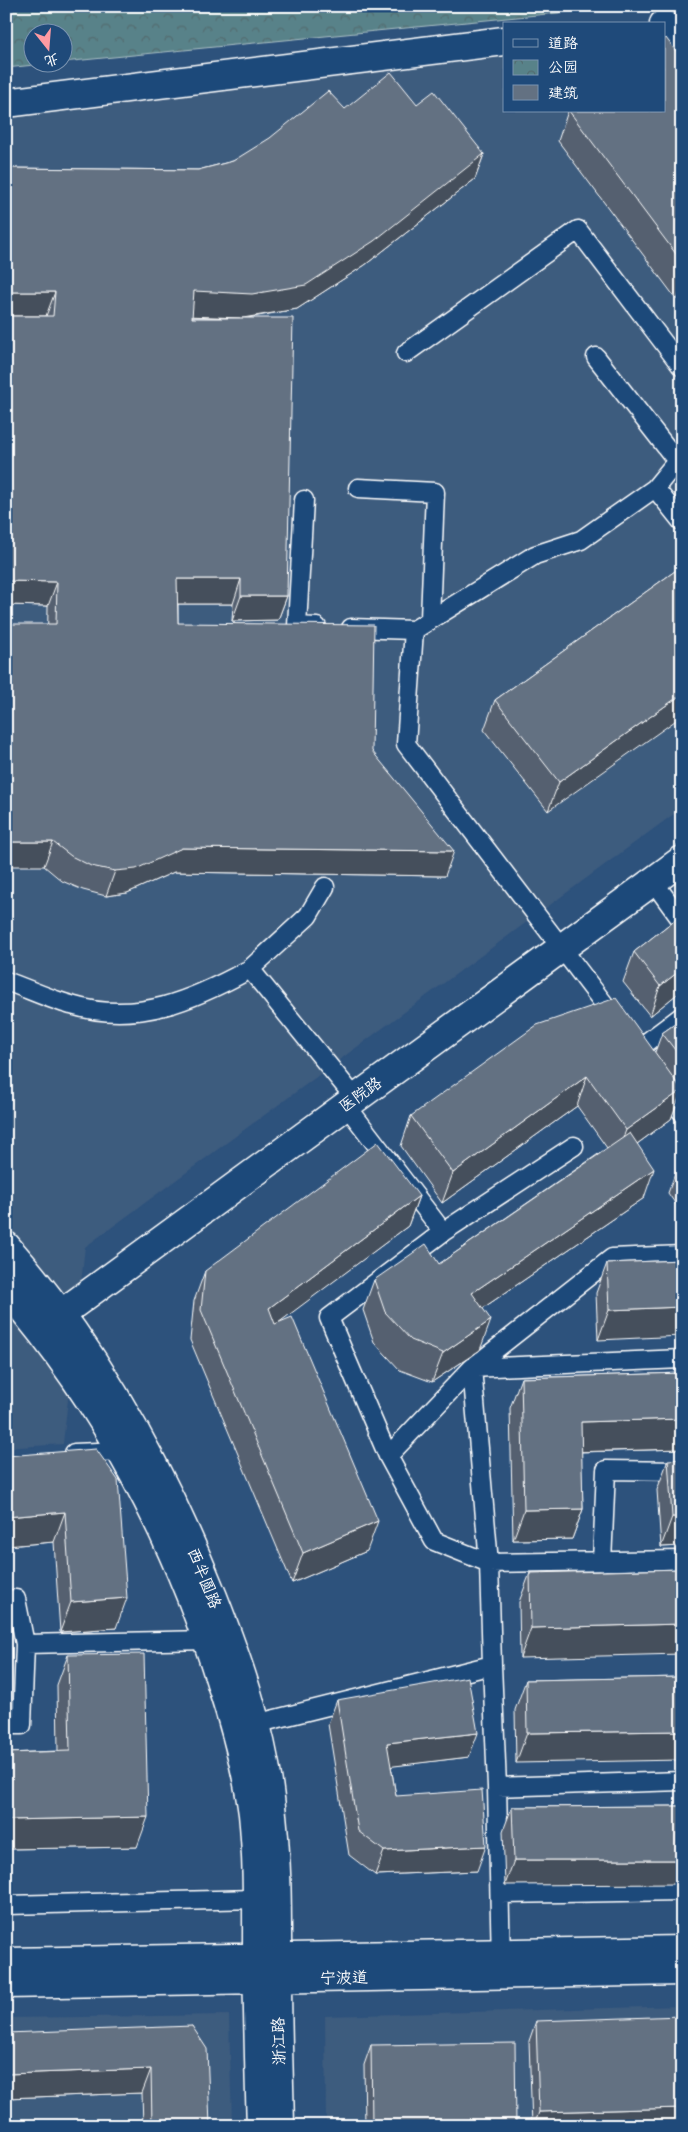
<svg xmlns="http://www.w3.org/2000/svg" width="688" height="2132" font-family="'Comic Neue','LXGW WenKai TC',sans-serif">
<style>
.built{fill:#3d5b7e}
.park{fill:url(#park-crowns);stroke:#acc0c4}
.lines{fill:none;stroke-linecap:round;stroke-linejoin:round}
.service-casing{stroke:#fff;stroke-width:21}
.minor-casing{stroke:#fff;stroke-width:31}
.tertiary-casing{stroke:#fff;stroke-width:31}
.service{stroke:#1f4a7a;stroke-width:18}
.minor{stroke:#1f4a7a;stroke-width:28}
.tertiary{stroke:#1f4a7a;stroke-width:28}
.wall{fill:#556170;stroke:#fff;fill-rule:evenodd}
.shaded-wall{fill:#454f5b;stroke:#fff}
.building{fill:#637182;stroke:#fff}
.labels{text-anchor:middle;stroke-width:4;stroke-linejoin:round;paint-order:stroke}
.street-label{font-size:16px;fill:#fff;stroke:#1f4a7a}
</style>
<defs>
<pattern id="park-crowns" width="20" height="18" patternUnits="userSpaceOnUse" patternTransform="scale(1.25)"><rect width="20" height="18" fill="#588289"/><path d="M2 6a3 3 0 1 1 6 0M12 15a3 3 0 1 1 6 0" fill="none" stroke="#536a6e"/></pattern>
</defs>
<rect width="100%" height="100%" fill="#2d527c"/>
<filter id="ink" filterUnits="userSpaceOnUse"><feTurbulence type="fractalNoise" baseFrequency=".02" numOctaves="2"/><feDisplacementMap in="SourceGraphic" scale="10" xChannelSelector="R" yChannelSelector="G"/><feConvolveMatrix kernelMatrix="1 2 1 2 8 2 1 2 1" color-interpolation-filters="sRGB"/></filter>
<g filter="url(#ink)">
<path class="built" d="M504,57V111H664L682,91V808L85,1247L63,1444L6,1448V117Z
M682,2006V2126H326L325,2016Z
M229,2015L232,2126H6V2018Z"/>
<path class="park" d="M6,6H628L63,62L62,32H32V62H62L6,68Z"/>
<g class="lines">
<defs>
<path id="service" d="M406,353L578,230L682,367
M596,357L677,461
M682,455L655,488L682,522
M358,488L435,492L430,619
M304,500L297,626L317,627
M351,628L414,630L406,744L618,1022
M414,630L535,555L581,540L655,488
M653,881L682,921
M325,887L308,916L250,969L355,1098
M6,981C28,989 49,999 71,1005C137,1025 193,1000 250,969
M638,1049L682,1016
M663,1086L682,1112
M346,1105L443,1232L329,1318L388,1456
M443,1232L574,1146
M682,1255L612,1258L472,1368L388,1456L434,1541L489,1563L682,1560
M74,1453L121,1451
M602,1562L606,1470L682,1471
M6,1600L16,1599L25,1644L208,1640
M492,1665L497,1787L682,1781
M6,1725H22L25,1644
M247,1726L492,1665L489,1563L472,1368L682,1359
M497,1787L501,1962
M500,1894L682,1891
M6,1905L257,1899"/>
<path id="minor" d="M664,24L682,48
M6,103L504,41"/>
<path id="tertiary" d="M6,1246C97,1349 162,1469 213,1597C238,1661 262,1729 270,1798C278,1858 277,1918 277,1978C277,2027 279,2077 280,2126
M6,1289C105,1403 177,1539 221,1683C235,1726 247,1769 253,1814C258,1862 257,1910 257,1959C258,2014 259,2070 261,2126
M47,1324L682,860
M6,1962L682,1950
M6,1984L682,1971"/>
</defs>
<use href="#service" class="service-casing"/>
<use href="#minor" class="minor-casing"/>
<use href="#tertiary" class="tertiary-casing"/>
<use href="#service" class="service"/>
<use href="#minor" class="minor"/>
<use href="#tertiary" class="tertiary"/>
</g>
<path class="wall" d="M682,59V296L677,300L558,141L568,111Z
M417,104L484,154L475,179L365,265L297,309L247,318L287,596L278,620L232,621L233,604H178V623L372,751L445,876L174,872L127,893L106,896L83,890L62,881L44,866L48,606L6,605V316H46H6V168L198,170L233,161L345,109ZM192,316L229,318H192Z
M682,566L548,811L484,730L495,700Z
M682,914V990L650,1016L623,982L634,952Z
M682,1019V1104L678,1100L671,1119L637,1144L644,1198L483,1308L480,1350L432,1382L400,1370L374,1342L363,1310L374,1280L439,1264L607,1148L577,1106L442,1203L401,1146L411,1116L655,1052L662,1033Z
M682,1161V1213L668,1193L679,1163Z
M419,1196L408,1226L277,1323L367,1551L292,1583L190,1340L194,1301L205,1271Z
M682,1260L598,1340L596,1293L607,1263Z
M682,1373V1449L581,1452L583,1509L572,1539L513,1540L510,1408L521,1378Z
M96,1449L116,1628L60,1632L54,1542L6,1546Z
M668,1460L682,1546L661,1547L657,1490Z
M682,1569L520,1658L519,1602L530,1573Z
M68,1655L137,1847L6,1849V1753L58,1751L57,1685Z
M682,1677L516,1763L515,1710L526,1680Z
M337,1700L469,1757L391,1766L396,1796L477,1871L375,1875L349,1855L328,1724Z
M682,1806L505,1885L503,1831L512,1807Z
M536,2021L682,2126H532L529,2041Z
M192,2026L210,2126H143L142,2093L6,2098Z
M371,2045L516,2126H365L364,2065Z"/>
<path class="shaded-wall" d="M484,154L475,179L365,265L297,309L243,318L185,316L194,291Z
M682,286V296L677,300Z
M6,292H55L46,316H6Z
M177,579H241L233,604H168Z
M6,581L57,582L48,606L6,605Z
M241,596H287L278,620L232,621Z
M682,694V716L548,811L559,782Z
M6,842H53L44,866H6Z
M182,848L454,851L445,876L174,872L127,893L106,896L115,871Z
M682,969V990L650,1016L660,986Z
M587,1076L577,1106L442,1203L453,1173Z
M682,1090L671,1119L615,1160L626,1130Z
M654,1169L644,1198L461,1323L472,1293Z
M419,1196L408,1226L258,1338L269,1308Z
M682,1307V1336L598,1340L609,1310Z
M491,1320L480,1350L432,1382L443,1353Z
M682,1419V1449L570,1452L581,1422Z
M583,1509L572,1539L513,1540L524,1510Z
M65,1512L54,1542L6,1546V1517Z
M672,1517H682V1546L661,1547Z
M378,1521L367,1551L292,1583L303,1553Z
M127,1598L116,1628L60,1632L71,1602Z
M682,1624V1654L520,1658L531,1628Z
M682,1731V1760L516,1763L527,1733Z
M478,1733L469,1757L378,1768L387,1743Z
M148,1817L137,1847L6,1849V1820Z
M486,1846L477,1871L375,1875L384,1851Z
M514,1860H682V1884L505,1885Z
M151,2069L142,2093L6,2098V2074Z
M682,2108V2126H534L539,2112Z"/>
<path class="building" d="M666,38L682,59V262L569,111H664V40Z
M391,72L417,104L434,91L484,154L374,241L306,285L252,294L194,291L192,318H293L287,596H241V579H177L178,623L374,625L372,751L454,851L182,848L136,869L115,871L91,866L71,856L53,842H6V624H56L57,582L6,581V316H53L55,292H6V168L198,170L233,161L270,138L328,91L345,109Z
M682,566V694L559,782L495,700Z
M682,914V969L660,986L634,952Z
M616,998L682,1090L626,1130L587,1076L453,1173L411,1116L537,1025Z
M682,1019V1059L662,1033Z
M630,1133L654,1169L472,1293L491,1320L443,1353L411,1340L385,1312L374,1280L426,1244L439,1264Z
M378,1142L419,1196L269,1308L275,1324L292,1317L378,1521L303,1553L201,1310L205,1271Z
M682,1161V1167L679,1163Z
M682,1260V1307L609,1310L607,1263Z
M682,1373V1419L581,1422L583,1509L524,1510L521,1378Z
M96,1449L118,1480L127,1598L71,1602L65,1512L6,1517V1456Z
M682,1459V1517H672L668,1460Z
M682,1569V1624L531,1628L530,1573Z
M144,1654L148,1817L6,1820V1753L70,1751L68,1655Z
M468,1677L478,1733L387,1743L396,1796L482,1790L486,1846L384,1851L358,1831L337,1700Z
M682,1677V1731L527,1733L526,1680Z
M682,1806V1860H514L512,1807Z
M682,2016V2108L539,2112L536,2021Z
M192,2026L207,2049L210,2126H152L151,2069L6,2074V2033Z
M515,2043L516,2126H372L371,2045Z"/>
</g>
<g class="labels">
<g class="street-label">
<text transform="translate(360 1094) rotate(-36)" y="6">医院路</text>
<text transform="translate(205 1578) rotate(68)" y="6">西半圆路</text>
<text transform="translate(344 1977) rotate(-1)" y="6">宁波道</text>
<text transform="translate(278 2041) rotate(-91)" y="6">浙江路</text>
</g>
</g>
<rect width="688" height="2132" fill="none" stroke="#1f4a7a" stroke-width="25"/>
<rect x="12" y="12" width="663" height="2107" fill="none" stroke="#fff" stroke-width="2" filter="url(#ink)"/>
<rect x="503" y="22" width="162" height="90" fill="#1f4a7a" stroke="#7992af"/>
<rect x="513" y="39" width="25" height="8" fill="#1f4a7a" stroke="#7992af"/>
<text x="548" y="48" font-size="15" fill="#ffffff">道路</text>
<rect x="513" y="60" width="25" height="15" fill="url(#park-crowns)" stroke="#7992af"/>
<text x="548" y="72" font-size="15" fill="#ffffff">公园</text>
<rect x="513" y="85" width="25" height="15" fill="#637182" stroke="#7992af"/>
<text x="548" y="98" font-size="15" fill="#ffffff">建筑</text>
<g transform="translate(48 48) rotate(163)"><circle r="24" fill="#1f4a7a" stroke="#7992af"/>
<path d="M0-4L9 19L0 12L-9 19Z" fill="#ff9aa2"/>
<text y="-8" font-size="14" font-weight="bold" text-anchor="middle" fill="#ffffff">北</text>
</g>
</svg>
